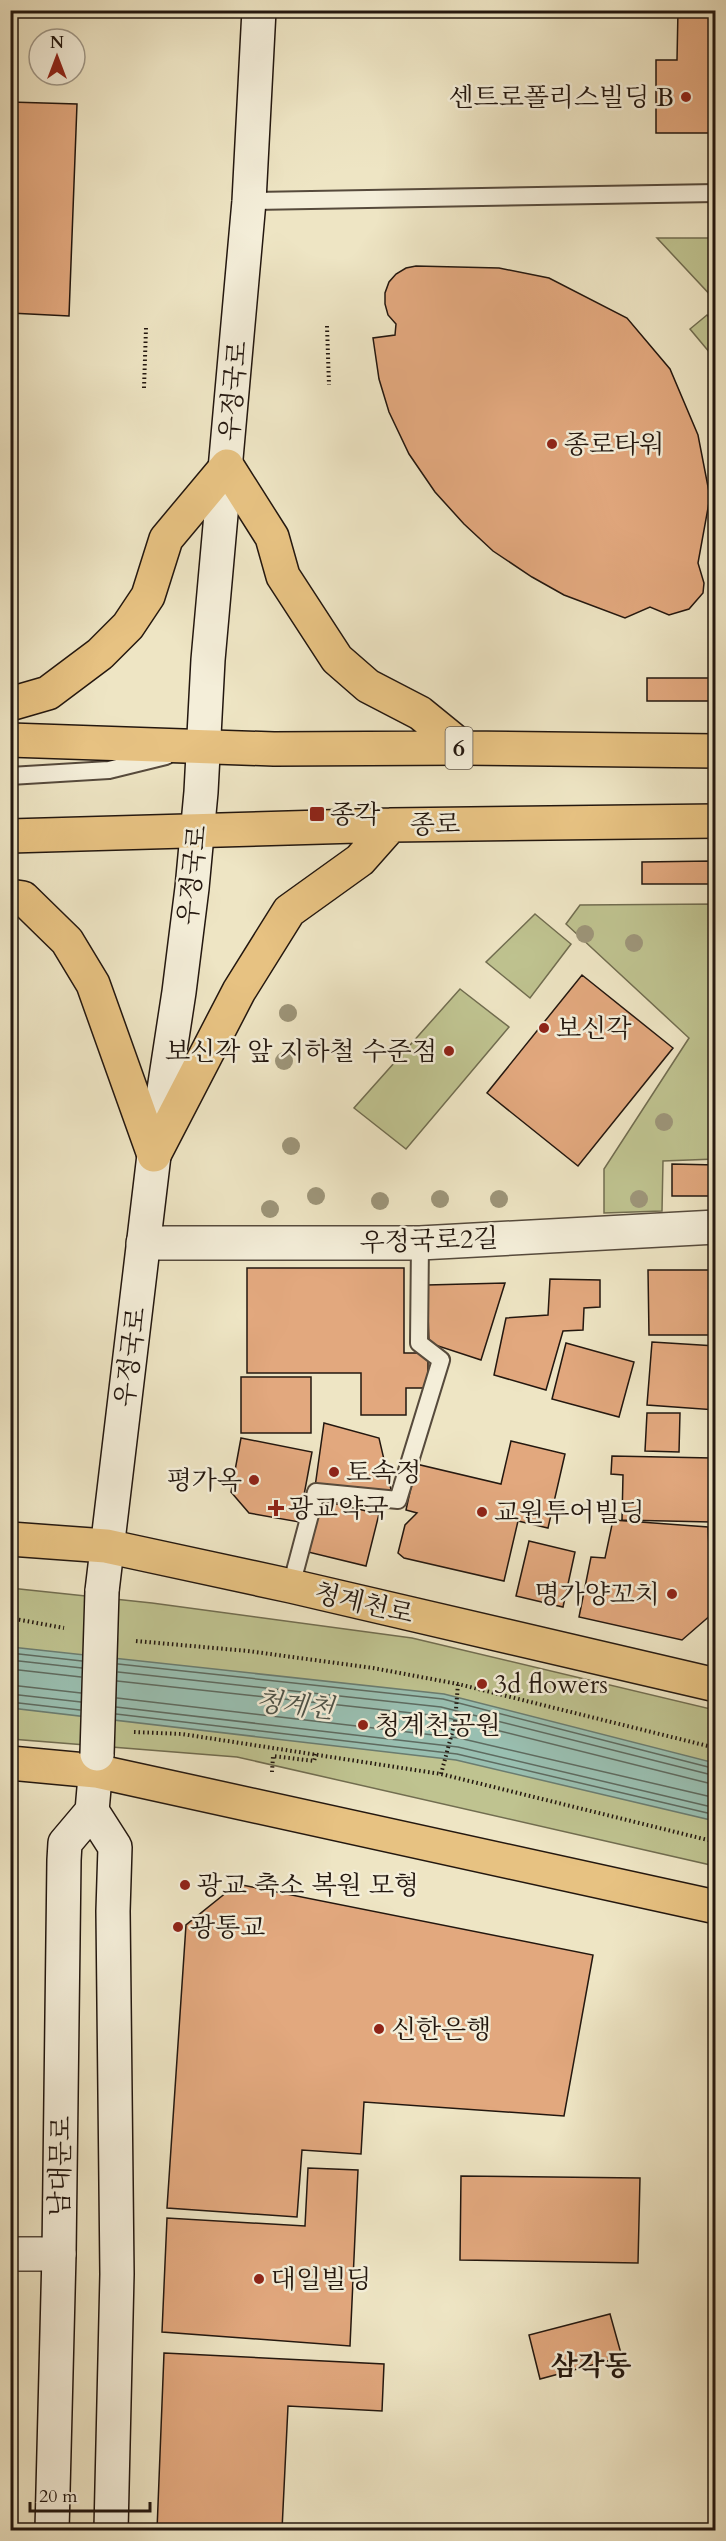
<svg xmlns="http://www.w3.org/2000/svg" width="726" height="2541" font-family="Cardo,'Noto Serif KR',serif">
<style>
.green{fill:#bfc390;stroke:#716d50;stroke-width:1.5}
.water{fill:#99bfb1;stroke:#6a7c70;stroke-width:1.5}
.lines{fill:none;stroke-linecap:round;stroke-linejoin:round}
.shore{stroke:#5e6b60;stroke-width:1.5}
.building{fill:#e2a87e;stroke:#23170f;stroke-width:1.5}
.service-casing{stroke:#564a3c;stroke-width:20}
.minor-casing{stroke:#564a3c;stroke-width:36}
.secondary-casing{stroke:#23170f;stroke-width:36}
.primary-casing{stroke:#23170f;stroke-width:36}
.path{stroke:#23170f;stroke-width:4;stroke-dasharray:1.5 3;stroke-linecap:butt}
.service{stroke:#f4eed9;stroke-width:16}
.minor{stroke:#f4eed9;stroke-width:33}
.secondary{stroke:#f4eed9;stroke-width:33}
.primary{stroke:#e7c282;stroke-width:33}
.secondary-bridge-casing{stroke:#23170f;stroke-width:36;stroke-linecap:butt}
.secondary-bridge{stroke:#f4eed9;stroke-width:33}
.tree{fill:#9d9579}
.poi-dot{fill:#8f2418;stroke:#f4eed9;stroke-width:2}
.labels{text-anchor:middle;stroke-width:5;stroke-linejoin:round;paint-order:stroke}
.shield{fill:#f4eed9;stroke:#62584c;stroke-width:1.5}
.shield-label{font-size:24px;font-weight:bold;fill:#23170f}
.poi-label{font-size:26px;fill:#23170f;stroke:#f4eed9;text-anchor:start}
.street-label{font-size:26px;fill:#23170f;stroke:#f4eed9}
.water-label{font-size:27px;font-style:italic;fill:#4c5248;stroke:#f4eed9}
.quarter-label{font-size:28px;font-weight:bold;fill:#23170f;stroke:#f4eed9}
</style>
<rect width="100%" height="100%" fill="#eee5c4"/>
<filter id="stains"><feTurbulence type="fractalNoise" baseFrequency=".00333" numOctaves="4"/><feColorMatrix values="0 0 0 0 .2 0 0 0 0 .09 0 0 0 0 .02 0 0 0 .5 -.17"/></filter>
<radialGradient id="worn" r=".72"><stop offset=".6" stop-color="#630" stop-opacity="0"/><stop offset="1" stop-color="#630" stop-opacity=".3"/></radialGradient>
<path class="green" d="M657,238H715V300Z
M707,315L715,324V359L690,329Z
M715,904V1159L663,1161L662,1211L604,1213V1169L689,1038L566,924L580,905Z
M535,914L571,944L530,998L486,962Z
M460,989L509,1027L406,1149L354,1108Z
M10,1588L152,1603L412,1638L715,1710V1866L237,1757L11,1739Z"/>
<path class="water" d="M11,1647L444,1694L715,1763V1821L456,1760L11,1708Z"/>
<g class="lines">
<path class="shore" d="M10,1653L82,1661
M10,1660L82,1668
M118,1664L443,1699L716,1769
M10,1669L81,1677
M118,1672L441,1707L716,1776
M117,1681L440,1716L716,1785
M10,1685L81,1693
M10,1694L81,1702
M117,1698L459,1738L716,1798
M10,1702L80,1710
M116,1707L458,1747L716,1808
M116,1714L457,1754L716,1815"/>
</g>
<path class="building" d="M678,10H716V133H656V60H677Z
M10,102L77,104L69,316L10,313Z
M416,266L499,268L549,278L627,318L670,369L698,435L710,497L698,563L704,583L703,593L689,609L669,615L650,607L625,618L564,595L532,577L493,551L464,524L435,492L409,454L389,412L379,379L373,338L395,335L396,324L388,315L385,304V293L389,282L396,274L406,268Z
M647,678H716V701H647Z
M712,861V884H642V862Z
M582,975L673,1048L578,1166L487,1093Z
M672,1164L716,1165V1196H672Z
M247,1268H404V1353H428V1388H406V1415H361V1373H247Z
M648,1270H713L716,1273V1335H649Z
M550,1279L600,1280V1307L584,1308L583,1330L563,1331L546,1390L494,1375L506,1318L548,1315Z
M505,1283L481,1360L429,1343L427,1285Z
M652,1342L716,1346V1410L647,1405Z
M566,1343L634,1362L619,1417L552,1399Z
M241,1377H311V1433H241Z
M647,1413H680L679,1452L645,1451Z
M324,1423L379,1438L393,1498L315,1487Z
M241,1438L312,1452L299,1522L249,1513L231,1492Z
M511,1441L565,1454L548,1528L518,1521L504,1581L404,1558L398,1553L405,1525L417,1513L406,1510L416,1464L501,1484Z
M612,1456L712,1458L711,1522L622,1520L623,1475L611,1474Z
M320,1500L379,1514L366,1566L308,1552Z
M613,1520L708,1527L712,1614L682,1640L579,1617L591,1557L605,1558Z
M529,1541L575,1552L563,1607L516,1596Z
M237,1884L593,1955L564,2116L364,2102L361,2154L302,2150L297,2217L167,2208L186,1925Z
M308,2168L358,2170L350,2346L162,2332L167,2218L305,2226Z
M461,2176L640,2178L638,2263L460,2260Z
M610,2314L622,2357L540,2379L529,2335Z
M164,2353L384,2364L382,2411L288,2406L282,2530H157Z"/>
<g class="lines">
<defs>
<path id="service" d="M249,201L716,193
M10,776L109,770L166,756
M291,1586L316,1492L398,1500L441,1360L419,1343L420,1243"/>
<path id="minor" d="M143,1243H420L716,1227
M10,2254H59"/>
<path id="secondary" d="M102,1591L154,1155L179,992L192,888L201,792L208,660L249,201L259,10
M92,1811L115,1847L113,1911L117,2274L111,2530
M52,2530L59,2254L64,1860L65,1843L92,1811L97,1754"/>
<path id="primary" d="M10,704L48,693L100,654L128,626L148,596L166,539L227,466L272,537L283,576L337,659L368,686L420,713L463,748
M10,740L274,749L463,748L716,751
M10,836L391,825L716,821
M10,896L23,898L67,941L93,984L154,1155
M154,1155L239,991L289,911L360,860L391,825
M10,1539L106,1546L291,1586L716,1685
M10,1763L96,1771L716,1907"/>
</defs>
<use href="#service" class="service-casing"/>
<use href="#minor" class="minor-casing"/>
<use href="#secondary" class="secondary-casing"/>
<use href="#primary" class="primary-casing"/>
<path class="path" d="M327,326L329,385
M144,388L146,328
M10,1618L64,1628
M136,1641L248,1651L373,1668L458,1684L716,1748
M134,1732L182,1734L441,1774L716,1842
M272,1772L273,1756L314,1761L316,1754
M441,1774L455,1722L458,1684"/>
<use href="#service" class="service"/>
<use href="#minor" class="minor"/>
<use href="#secondary" class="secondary"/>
<use href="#primary" class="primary"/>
<defs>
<path id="secondary-bridge" d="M97,1754L102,1591"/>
</defs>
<use href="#secondary-bridge" class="secondary-bridge-casing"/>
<use href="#secondary-bridge" class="secondary-bridge"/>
</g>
<g class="tree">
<circle cx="585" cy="934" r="9"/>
<circle cx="634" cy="943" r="9"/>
<circle cx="288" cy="1013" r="9"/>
<circle cx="284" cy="1061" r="9"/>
<circle cx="664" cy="1122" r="9"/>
<circle cx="291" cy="1146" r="9"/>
<circle cx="316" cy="1196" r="9"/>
<circle cx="440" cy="1199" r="9"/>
<circle cx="499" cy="1199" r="9"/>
<circle cx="639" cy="1199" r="9"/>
<circle cx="380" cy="1201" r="9"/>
<circle cx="270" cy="1209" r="9"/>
</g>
<g class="poi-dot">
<circle cx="686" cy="97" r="6"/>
<circle cx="552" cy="444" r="6"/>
<rect x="309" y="806" width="16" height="16" rx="3"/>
<circle cx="544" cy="1028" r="6"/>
<circle cx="449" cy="1051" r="6"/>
<circle cx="334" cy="1472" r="6"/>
<circle cx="254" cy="1480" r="6"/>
<path d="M273 1499h6v6h6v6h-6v6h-6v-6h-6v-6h6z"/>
<circle cx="482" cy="1512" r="6"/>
<circle cx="672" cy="1594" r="6"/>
<circle cx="482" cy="1684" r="6"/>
<circle cx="363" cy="1725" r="6"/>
<circle cx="185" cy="1885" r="6"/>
<circle cx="178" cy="1927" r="6"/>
<circle cx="379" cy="2029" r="6"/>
<circle cx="259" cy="2279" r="6"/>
</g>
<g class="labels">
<rect class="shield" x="445.5" y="727" width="27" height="42" rx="4.5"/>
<g class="shield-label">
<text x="459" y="756">6</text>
</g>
<g class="poi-label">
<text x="674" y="106" text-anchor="end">센트로폴리스빌딩 B</text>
<text x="564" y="453">종로타워</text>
<text x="330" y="823">종각</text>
<text x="556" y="1037">보신각</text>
<text x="437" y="1060" text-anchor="end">보신각 앞 지하철 수준점</text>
<text x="346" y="1481">토속정</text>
<text x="242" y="1489" text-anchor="end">평가옥</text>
<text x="288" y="1517">광교약국</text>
<text x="494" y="1521">교원투어빌딩</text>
<text x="660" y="1603" text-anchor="end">명가양꼬치</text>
<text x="494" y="1693">3d flowers</text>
<text x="375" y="1734">청계천공원</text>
<text x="197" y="1894">광교 축소 복원 모형</text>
<text x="190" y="1936">광통교</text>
<text x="391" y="2038">신한은행</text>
<text x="271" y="2288">대일빌딩</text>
</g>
<g class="street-label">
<text transform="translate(233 391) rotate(-85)" y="9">우정국로</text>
<text transform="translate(435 824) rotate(-1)" y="9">종로</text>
<text transform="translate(192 875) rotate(-84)" y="9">우정국로</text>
<text transform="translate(429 1240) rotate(-2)" y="9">우정국로2길</text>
<text transform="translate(130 1357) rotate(-83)" y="9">우정국로</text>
<text transform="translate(364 1603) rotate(13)" y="9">청계천로</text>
<text transform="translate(60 2166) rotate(-89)" y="9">남대문로</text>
</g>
<g class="water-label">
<text transform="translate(295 1705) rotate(6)" y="9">청계천</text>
</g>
<g class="quarter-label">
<text x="591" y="2375">삼각동</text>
</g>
</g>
<rect width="726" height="2541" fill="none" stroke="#eee5c4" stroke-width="36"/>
<rect x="12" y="12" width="702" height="2517" fill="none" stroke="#23170f" stroke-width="3"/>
<rect x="18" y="18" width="690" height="2505" fill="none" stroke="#23170f" stroke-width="1.5"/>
<g transform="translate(57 57)"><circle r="28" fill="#f4eed9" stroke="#a09888" stroke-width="1.5"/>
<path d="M0-4.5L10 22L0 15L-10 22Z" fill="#8f2418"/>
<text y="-9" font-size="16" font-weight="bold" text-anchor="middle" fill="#23170f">N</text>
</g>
<path d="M30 2502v9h120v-9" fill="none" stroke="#23170f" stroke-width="3"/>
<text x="39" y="2502" font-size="18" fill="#23170f" stroke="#f4eed9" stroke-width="4.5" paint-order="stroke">20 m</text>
<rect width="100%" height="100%" filter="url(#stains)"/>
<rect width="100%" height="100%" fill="url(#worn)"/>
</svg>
